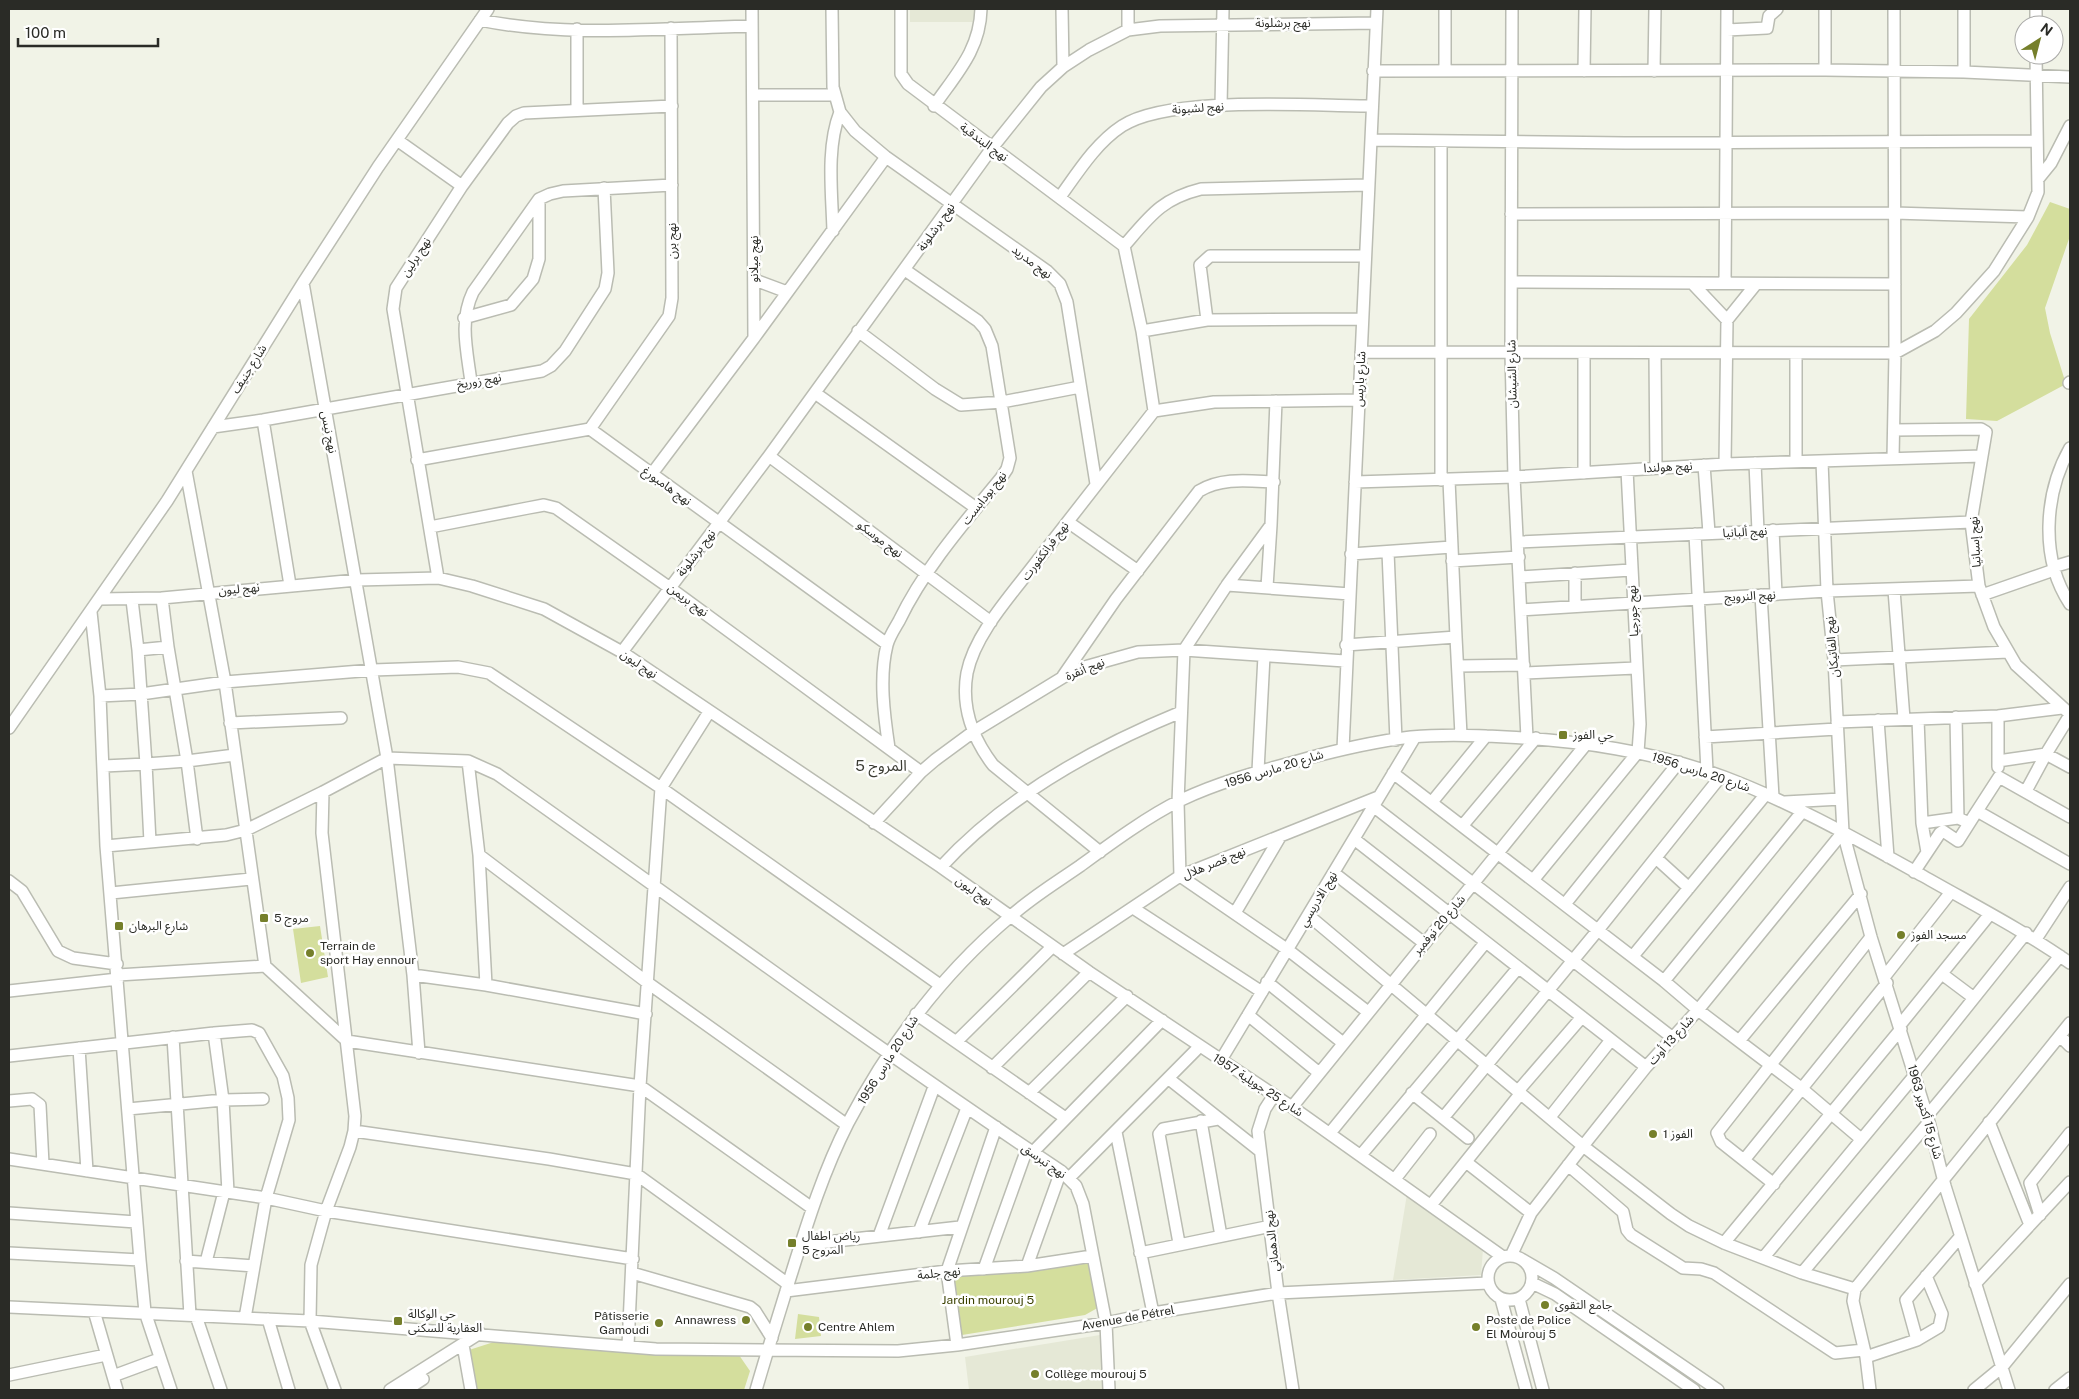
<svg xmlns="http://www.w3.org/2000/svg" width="2079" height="1399" font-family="'Public Sans','Noto Sans Arabic',sans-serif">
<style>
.built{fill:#e5e8d6}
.green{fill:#d4de9d}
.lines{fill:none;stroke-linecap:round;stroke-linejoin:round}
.minor-casing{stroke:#babcb2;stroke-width:14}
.minor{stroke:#fff;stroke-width:11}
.poi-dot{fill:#757f2b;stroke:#fff;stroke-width:2}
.labels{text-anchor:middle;stroke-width:5;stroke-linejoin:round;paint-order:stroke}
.street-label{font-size:12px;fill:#2a2b26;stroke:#fff}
.poi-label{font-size:12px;fill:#2a2b26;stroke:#fff;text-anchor:start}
.park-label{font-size:12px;fill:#3b4100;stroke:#fff}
.quarter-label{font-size:15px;fill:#3c3d34;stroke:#fff}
</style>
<rect width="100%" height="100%" fill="#f1f3e7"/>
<path class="built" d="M910,9H981V22H910Z
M1407,1194L1483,1249L1481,1275L1393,1280Z
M1100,1335L1105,1390H969L965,1357Z"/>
<path class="green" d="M2050,202L2070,209V236L2045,308L2050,333L2066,384L1997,421L1966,419L1969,319L2027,245Z
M320,926L328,977L301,983L293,929Z
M1092,1260L1101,1306L1085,1315L962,1335L954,1274Z
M798,1314L819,1317L821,1336L795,1339Z
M497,1341L739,1355L750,1371L744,1390H477L469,1350Z"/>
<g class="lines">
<defs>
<path id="minor" d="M832,9L833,87L840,112L855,131L886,157L1047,271L1060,284L1067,302L1096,484
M901,9V74L908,84L1124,246
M1062,9L1063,67
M1128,9V30
M1445,9V70
M1512,9L1511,353L1514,477L1527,738
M1825,9V70
M480,20C567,38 664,28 752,26
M2036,25V9
M577,29V110
M1727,30L1767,28L1769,16L1777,9
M1373,71L1825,70L1964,72L2070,77
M1584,71L1585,9
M1654,71L1655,9
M1964,72V9
M753,95H834
M934,106C956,74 980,50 981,9
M1221,106L1223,9
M397,140L462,186
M1371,140L1625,143L2036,141
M2038,179L2051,163L2070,126
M1060,197C1078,172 1096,143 1122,126C1169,95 1312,106 1371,106
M1511,214L1894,213L2028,217
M833,231C832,193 826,148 840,112
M1124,246C1150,216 1161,199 1201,189L1367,185
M1124,246L1142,331L1154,411
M755,280L787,292
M1512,282L1895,284
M303,283L387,758L413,975L419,1053
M1692,283L1727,320
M1725,283L1727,9
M464,318L511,305L533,279L539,259V199
M1207,320L1200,265L1210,256H1364
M858,331L935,389L961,405L1002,402L1080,387
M1142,331L1207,320L1362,319
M754,338L886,157
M1361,352L1895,353L1935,331L1956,313L1994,271L2028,217L2038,192L2036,55
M1655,353L1656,468
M471,382C467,351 459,321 473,292L539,199L550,194L563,191L672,185
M2069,383L2070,382
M815,393L976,508
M1276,401L1271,525L1227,585L1184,650L1178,802L1180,876L1288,950L1368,1012
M263,420L290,585
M213,427L263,420L542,371L551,366L565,351L605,289L608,273L604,188
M590,429L669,316L672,298L671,28
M1894,430L1981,429L1986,432L1971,522L1979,586L1994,627L2016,665L2070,714
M2070,448C2044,494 2040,559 2070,604
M769,456L991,622
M1893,458L1895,353L1894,9
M417,460L590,429L887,644
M1796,461V354
M1822,461L1827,591L1834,660L1843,832L1871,937L1929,1122L1945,1186L2009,1390
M1755,463L1758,531
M1725,464L1727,320L1756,284
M1704,465L1709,533
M186,471L225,682L265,966L347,1041L640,1086L812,1208
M1584,473V353
M651,475L754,338L752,9
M1441,480V142
M1449,480L1452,547
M1355,482L1514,477L1725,464L1982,456
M1068,522L1138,571
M430,527L528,508L544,505L556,508L670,588L921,772
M1773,530L1776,594
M1695,534L1707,771
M1519,542L1971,522
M1388,552L1396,740
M1351,554L1452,547L1456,637
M1452,561L1519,557
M2053,567L2070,562
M1520,577L1631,570
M438,578L393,309L396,288L462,186L508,123L516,116L524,113L672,106
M1227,585L1350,594
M1267,587L1271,525
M1894,590L1904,719
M1761,595L1773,797
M1982,595L2054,570
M100,599L162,598L357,580L438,578L472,586L544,609L622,652L941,867L1089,972L1292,1107L1503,1257
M132,600L138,650L146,764L187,761L197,839
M1575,606V573
M1521,610L1827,591L1979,586
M91,612L100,696L106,846L140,1260L145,1312L171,1390
M1346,645L1456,637L1461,735
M168,647L187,761L235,755
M138,650L168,647L162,598
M622,652L769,456L992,148L1041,87L1063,67L1089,50L1128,30L1160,26L1376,23
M1834,660L2008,652
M1459,666L1524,665
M1525,673L1636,668
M1063,676L1116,599L1199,491C1222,477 1249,481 1274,482
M100,696L141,694L225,682L373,670L458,667L489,673L661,788L940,985
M1998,716V767
M1956,717L1958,818
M1918,719L1922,823L1927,852
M1878,720L1888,857
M1837,722L1998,716L2062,708
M230,723L341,718
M9,728L167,501L303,283L378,167L488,9
M1705,737L1837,729
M889,748C884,715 879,677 887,645C889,637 895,628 899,621C924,569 964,523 1001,478L1007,469L1010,458L992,346L985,329L978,321L905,270
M1343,749L1377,9
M468,761L479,855L486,985
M1998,761L2046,754L2070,715
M104,766L146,764L150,842
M1258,771L1264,656
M1393,773L1664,981L1698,1010L1801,1088L1861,1139
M2026,791L2046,754L2070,767
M1432,802L1486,736
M1785,802L1841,799
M1373,806L1673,1038
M1977,811L1999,777L2070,817
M874,823L921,772L935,760L973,732L1070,673L1088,666L1138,652L1184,650L1345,661
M1922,823L1958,818L1965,821
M1463,825L1536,738
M1354,839L1646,1067
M106,846L226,835L246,830L323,792
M1100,852L993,765C973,739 961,707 967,673C975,633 1013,593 1037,561C1076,511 1115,461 1154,411L1214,402L1359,400
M479,855L648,983L847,1125
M1656,858L1689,888
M941,867C1006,796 1093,748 1181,712
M1914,872L1940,833L1943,831L1958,841L1977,811L2070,864
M1334,873L1424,943
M1534,879L1638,752L1640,724L1627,470
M9,881L22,891L58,951L73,958L117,964
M111,893L251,879
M1565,904L1679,762
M1133,908L1262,992
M1235,913L1280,837
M1308,915L1583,1146L1671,1214L1689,1226L1724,1243L1802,1273L1855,1289
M2036,939L2070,887
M1063,954L1180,876L1378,797
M1633,956L1766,794
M1942,974L1974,998
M118,975L265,966
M413,975L486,985L646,1014
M1885,976L1951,892
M1664,981L1802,812
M1267,982L1343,1043
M9,991L118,979
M916,1014L1064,1117
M1248,1015L1318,1072
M1900,1025L1990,914
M214,1033L223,1100L228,1192
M2060,1036L2070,1046
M173,1037L190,1315
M957,1041L1052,947
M1739,1041L1861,894
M79,1048L87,1171
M9,1056L214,1033L252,1030L259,1033L283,1076L288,1098L289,1120L266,1198L245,1318
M1221,1060L1415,737
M992,1068L1089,972
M1914,1073L2026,933
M1169,1079L1260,1151
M1518,1091L1582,1017
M1029,1093L1127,996
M1412,1093L1468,1138
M1274,1095L1265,1109L1258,1131L1278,1293L1293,1390
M9,1101L32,1099L40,1105L43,1164
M1292,1107L1587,743
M128,1109L223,1100L263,1099
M1927,1116L2060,956
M1550,1117L1611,1040
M1443,1118L1598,930L1721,776
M1201,1121L1221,1236
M1989,1122L2030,1225
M354,1131L549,1159L636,1174L788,1284
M1116,1132L1153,1313
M1330,1133L1485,943
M1033,1152L1162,1020
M1361,1155L1518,968
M9,1159L266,1198L326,1211L633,1259
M1744,1160L1887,983
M1466,1162L1531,1213
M1568,1165L1623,1212L1627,1230L1631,1235L1683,1268L1701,1269L1714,1273L1835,1353L1864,1350
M1069,1178L1200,1046
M1395,1179L1430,1134
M1774,1184L1721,1142L1717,1133L1871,937
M1431,1205L1521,1093
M9,1213L136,1222
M2040,1215L2030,1183L2070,1133
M919,1232L967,1108
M879,1236L934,1087
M1179,1243L1159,1134L1163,1129L1218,1119
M1724,1243L1901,1029
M801,1245L960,1227
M9,1253L140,1260
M1140,1253L1271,1226
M1488 1278a22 22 0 1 1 44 0a22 22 0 1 1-44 0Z
M1511,1256L1531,1213L1583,1146L1646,1067L1698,1010L1843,832
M1764,1257L1915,1075
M1523,1260L1554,1278L1718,1390
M186,1261L254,1266
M206,1262L224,1192
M1027,1266L1061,1171
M984,1269L1027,1149
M632,1273L750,1307L755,1311L772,1338
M1802,1273L1929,1122
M1532,1283L1555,1294L1694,1390
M1975,1284L2070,1182
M786,1291L947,1271L1027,1266L1092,1256
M1501,1299L1526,1390
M1519,1299L1543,1390
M9,1307L310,1321L656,1349L898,1351L957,1345L1106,1323L1153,1313L1278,1293L1488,1283
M94,1311L117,1390
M196,1316L221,1390
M268,1319L289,1390
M1917,1340L1906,1300L1960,1237
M463,1345L471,1390
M957,1345L947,1271L996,1127
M628,1346L640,1086L661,788L709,712
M1866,1357L1917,1340L1939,1327L1942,1314L1926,1276
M9,1375L106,1355
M113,1376L159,1359
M335,1390L310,1321L311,1265L326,1211L350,1147L354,1131L355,1116L322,833L323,792L387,758L468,761L497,774C685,906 869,1044 1061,1171L1076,1186L1083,1204L1106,1323L1109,1390
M390,1390L480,1333
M406,1390L423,1379
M756,1390C767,1352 779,1314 791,1275C807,1224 823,1172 848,1123C889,1045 943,973 1011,916C1032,897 1057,882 1080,866C1110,844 1148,816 1181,800C1217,783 1256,772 1294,762C1333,751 1371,742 1411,737C1443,734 1474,735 1506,737C1580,741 1653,751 1724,777C1793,803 1858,840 1923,876C1972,904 2023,930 2070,963
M1870,1390L1866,1357L1853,1301L1855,1289L2070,1023
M1974,1390L2002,1367L2070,1284
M2055,1390L2070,1378"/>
</defs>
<use href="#minor" class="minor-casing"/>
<use href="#minor" class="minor"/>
</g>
<g class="poi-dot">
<rect x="1558" y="730" width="10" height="10" rx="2.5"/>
<rect x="259" y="913" width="10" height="10" rx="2.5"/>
<rect x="114" y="921" width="10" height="10" rx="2.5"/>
<circle cx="1901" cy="935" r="5"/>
<circle cx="310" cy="953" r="5"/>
<circle cx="1653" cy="1134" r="5"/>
<rect x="787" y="1238" width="10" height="10" rx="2.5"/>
<circle cx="1545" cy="1305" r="5"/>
<circle cx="746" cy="1320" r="5"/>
<rect x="393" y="1316" width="10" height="10" rx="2.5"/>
<circle cx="659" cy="1323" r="5"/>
<circle cx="808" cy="1327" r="5"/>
<circle cx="1476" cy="1327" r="5"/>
<circle cx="1035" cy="1374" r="5"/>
</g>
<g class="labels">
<g class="street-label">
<text x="1283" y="27">نهج برشلونة</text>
<text transform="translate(1198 108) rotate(-4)" y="4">نهج لشبونة</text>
<text transform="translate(984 142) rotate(36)" y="4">نهج البندقية</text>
<text transform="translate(936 227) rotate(-55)" y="4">نهج برشلونة</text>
<text transform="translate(672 241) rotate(-90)" y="4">نهج برن</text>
<text transform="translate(416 257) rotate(-57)" y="4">نهج برلين</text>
<text transform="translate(754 259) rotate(-90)" y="4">نهج ميلانو</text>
<text transform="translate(1032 262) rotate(37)" y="4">نهج مدريد</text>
<text transform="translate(249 369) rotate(-58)" y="4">شارع جنيف</text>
<text transform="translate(1512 374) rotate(-91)" y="4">شارع الشيشان</text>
<text transform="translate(1360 379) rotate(-87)" y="4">شارع باريس</text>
<text transform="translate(479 381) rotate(-10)" y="4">نهج زوريخ</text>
<text transform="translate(329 432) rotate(79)" y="4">نهج نيس</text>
<text transform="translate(1668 467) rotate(-3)" y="4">نهج هولندا</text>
<text transform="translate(667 486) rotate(36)" y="4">نهج هامبورغ</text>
<text transform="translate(984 498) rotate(-52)" y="4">نهج بودابست</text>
<text transform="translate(1745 532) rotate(-3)" y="4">نهج ألبانيا</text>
<text transform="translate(880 539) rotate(37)" y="4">نهج موسكو</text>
<text transform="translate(1975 542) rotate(-94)" y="4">نهج إسبانيا</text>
<text transform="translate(1045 551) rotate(-53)" y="4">نهج فرانكفورت</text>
<text transform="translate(696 553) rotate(-53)" y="4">نهج برشلونة</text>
<text transform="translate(239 589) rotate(-5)" y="4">نهج ليون</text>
<text transform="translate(1750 596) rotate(-3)" y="4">نهج النرويج</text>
<text transform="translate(688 600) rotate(36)" y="4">نهج بريمن</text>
<text transform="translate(1633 611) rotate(-93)" y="4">نهج جورجيا</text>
<text transform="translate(1832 647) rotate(-95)" y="4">نهج الفاتيكان</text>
<text transform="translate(639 664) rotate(34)" y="4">نهج ليون</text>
<text transform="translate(1085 669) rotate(-22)" y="4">نهج أنقرة</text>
<text transform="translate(1274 769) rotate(-17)" y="4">شارع 20 مارس 1956</text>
<text transform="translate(1701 772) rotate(18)" y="4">شارع 20 مارس 1956</text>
<text transform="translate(1214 863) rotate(-22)" y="4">نهج قصر هلال</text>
<text transform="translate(974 891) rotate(35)" y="4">نهج ليون</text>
<text transform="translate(1318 899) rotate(-59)" y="4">نهج الادريسي</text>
<text transform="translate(1439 925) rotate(-50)" y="4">شارع 20 نوفمبر</text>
<text transform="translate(1671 1040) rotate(-48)" y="4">شارع 13 أوت</text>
<text transform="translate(888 1060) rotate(-58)" y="4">شارع 20 مارس 1956</text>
<text transform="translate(1258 1085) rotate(33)" y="4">شارع 25 جويلية 1957</text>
<text transform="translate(1925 1112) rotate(74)" y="4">شارع 15 أكتوبر 1963</text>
<text transform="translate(1044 1161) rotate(35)" y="4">نهج تبرسق</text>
<text transform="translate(1272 1241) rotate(-96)" y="4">نهج الدهماني</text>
<text transform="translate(939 1273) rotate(-6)" y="4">نهج جلمة</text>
<text transform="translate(1128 1318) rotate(-10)" y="4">Avenue de Pétrel</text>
</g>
<g class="poi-label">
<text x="1573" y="739">حي الفوز</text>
<text x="274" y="922">مروج 5</text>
<text x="129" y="930">شارع البرهان</text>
<text x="1911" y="939">مسجد الفوز</text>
<text x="320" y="950">Terrain de<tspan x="320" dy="14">sport Hay ennour</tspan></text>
<text x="1663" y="1138">الفوز 1</text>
<text x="802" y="1240">رياض اطفال<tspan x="802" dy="14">المروج 5</tspan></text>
<text x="1555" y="1309">جامع التقوى</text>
<text x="408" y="1318">حي الوكالة<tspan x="408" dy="14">العقارية للسكنى</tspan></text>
<text x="649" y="1320" text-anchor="end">Pâtisserie<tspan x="649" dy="14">Gamoudi</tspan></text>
<text x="736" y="1324" text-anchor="end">Annawress</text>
<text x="1486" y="1324">Poste de Police<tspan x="1486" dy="14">El Mourouj 5</tspan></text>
<text x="818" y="1331">Centre Ahlem</text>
<text x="1045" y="1378">Collège mourouj 5</text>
</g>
<g class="park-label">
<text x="988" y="1304">Jardin mourouj 5</text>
</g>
<g class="quarter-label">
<text x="881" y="771">المروج 5</text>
</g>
</g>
<rect width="2079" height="1399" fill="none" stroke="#2a2b26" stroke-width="20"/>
<g transform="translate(2039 40) rotate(36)"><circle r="24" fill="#ffffff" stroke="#aaaaa8"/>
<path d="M0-4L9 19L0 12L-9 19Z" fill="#757f2b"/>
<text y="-8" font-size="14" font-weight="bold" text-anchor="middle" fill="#2a2b26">N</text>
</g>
<path d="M18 38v8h140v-8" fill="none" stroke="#2a2b26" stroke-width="2.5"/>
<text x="25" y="38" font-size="15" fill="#2a2b26" stroke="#ffffff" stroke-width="4" paint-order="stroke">100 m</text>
</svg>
